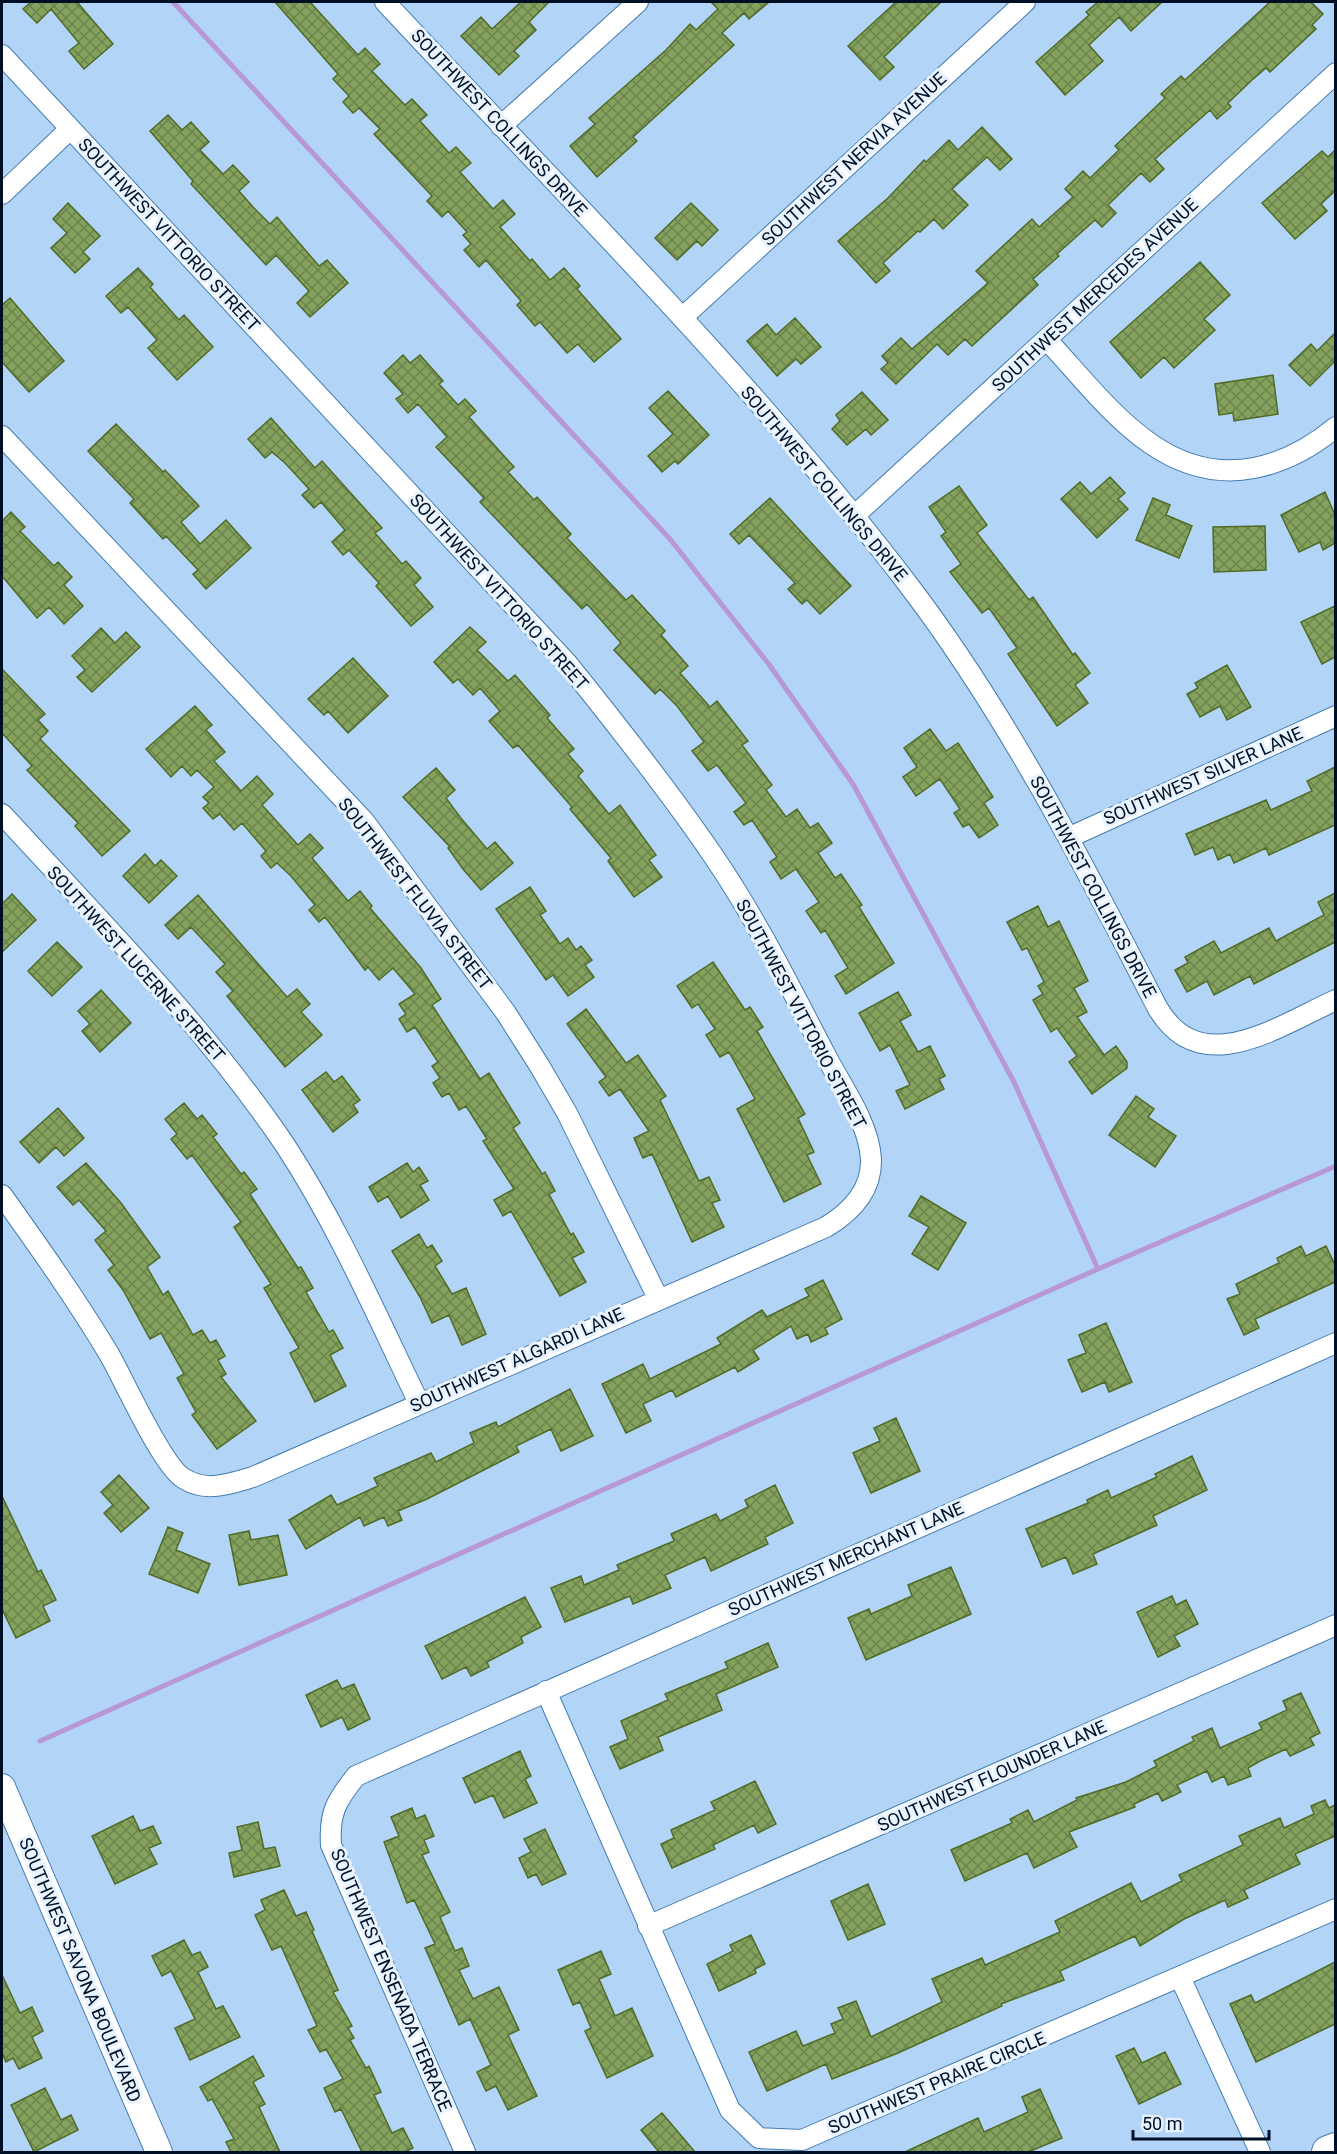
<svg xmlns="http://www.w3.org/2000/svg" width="1337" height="2154" font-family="Roboto,sans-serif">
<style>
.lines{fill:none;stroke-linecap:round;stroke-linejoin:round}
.stream{stroke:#b797d6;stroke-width:5}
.building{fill:url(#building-cross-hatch);stroke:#506b26;stroke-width:1.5}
.minor-casing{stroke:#427caf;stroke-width:22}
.tertiary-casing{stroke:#427caf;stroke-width:28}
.primary-casing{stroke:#427caf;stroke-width:34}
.minor{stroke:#fff;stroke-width:20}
.tertiary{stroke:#fff;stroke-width:26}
.primary{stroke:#fff;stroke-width:32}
.labels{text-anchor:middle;stroke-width:6;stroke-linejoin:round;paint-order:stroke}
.street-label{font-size:18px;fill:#001024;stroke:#e8f3ff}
</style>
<defs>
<pattern id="building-cross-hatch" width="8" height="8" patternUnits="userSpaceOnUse" patternTransform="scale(1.5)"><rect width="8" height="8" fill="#84a25d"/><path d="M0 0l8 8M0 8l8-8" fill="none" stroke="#6a834d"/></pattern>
</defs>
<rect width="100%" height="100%" fill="#b2d5f7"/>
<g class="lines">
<path class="stream" d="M173,2L670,539L768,663L853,784L1014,1082L1098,1269
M40,1741L1098,1269L1336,1166"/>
</g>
<path class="building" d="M31,2H77L113,44L84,69L69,51L79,43L51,9L37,23L23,9Z
M275,2H310L358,55L365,48L380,64L372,71L405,105L412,99L427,115L420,121L449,153L456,147L471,163L460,172L493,209L503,200L515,214L500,227L530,261L532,259L550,280L564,268L580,286L577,289L621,339L594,362L578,344L567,353L540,322L535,326L517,305L521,301L486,260L479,267L464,250L471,244L463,235L467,232L448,211L442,217L427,201L432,196L374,134L380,129L359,108L353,113L343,102L349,96L333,79L338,74Z
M521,2H549L529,22L536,30L514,51L519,56L499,75L461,36L481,17L492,29Z
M711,2H769L749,19L744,13L722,33L734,45L633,137L637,141L597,177L570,146L595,124L589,118L666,50L690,24L696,30L718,9Z
M896,2H941L884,57L894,67L880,80L848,46Z
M1098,2H1162L1131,31L1119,17L1089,45L1103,61L1065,95L1036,62L1089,15L1086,12Z
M1270,2H1311L1323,14L1312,25L1316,29L1270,72L1266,68L1252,80L1228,103L1231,107L1217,119L1210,110L1155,159L1164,169L1150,182L1141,173L1108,205L1116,213L1102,227L1095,220L1057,254L1059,256L1033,279L1038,285L972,346L965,339L948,355L937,344L896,384L881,369L888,363L882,356L901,338L912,349L988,283L976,271L1032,219L1039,227L1073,197L1065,189L1083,171L1090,178L1119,150L1115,146L1165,98L1161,94L1181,76L1185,80Z
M168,115L182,130L191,122L209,142L200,150L223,174L233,165L249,182L239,191L253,207L270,224L277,217L319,266L327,260L348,283L310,317L297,303L309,291L276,255L266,265L191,184L193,181L150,131Z
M982,127L1012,159L1000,170L987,157L952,189L968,205L943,229L934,219L920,232L918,231L883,263L890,271L876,283L838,241L888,198L924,160L926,162L949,140L958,150Z
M1335,150V191L1321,204L1327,211L1295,239L1262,203L1322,151L1328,157Z
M68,203L100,236L83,252L90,259L75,273L51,248L67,233L53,219Z
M691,203L718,230L702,246L697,241L677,260L655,238Z
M1200,262L1230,295L1204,319L1215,330L1174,368L1164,357L1141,378L1110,342Z
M138,268L153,284L150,287L179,320L184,315L213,347L177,380L148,348L157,340L128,307L121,313L106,296Z
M10,298L64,361L29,392L2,362V305Z
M795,318L821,347L801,364L796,359L777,376L747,341L767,324L776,335Z
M1335,333V361L1310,386L1289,365L1311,344L1317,351Z
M403,355L410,363L420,355L443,381L439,384L458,405L465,399L476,411L469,417L514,467L508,472L534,500L537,497L571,534L567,538L626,600L632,595L665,631L661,635L688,666L680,673L710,707L717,701L748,741L742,745L772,785L766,790L786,817L797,809L810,828L818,823L832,843L818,853L835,878L841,874L862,905L859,907L894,963L846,994L835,976L848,968L825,930L821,933L806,911L819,902L796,869L781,879L770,862L777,857L752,820L744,825L734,812L746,803L717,765L708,771L692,751L704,742L677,706L660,689L655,694L614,650L621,643L587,604L582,609L480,502L484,498L436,447L447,437L418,404L408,413L396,399L403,394L384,373Z
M1273,375L1278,414L1234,421L1233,413L1219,415L1215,384Z
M668,391L709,435L678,464L675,461L662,472L648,456L673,434L649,408Z
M862,392L888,420L871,435L866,429L847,445L832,429L840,421L836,415Z
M271,418L315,468L322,461L382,528L375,533L402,564L406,561L421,578L414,585L433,607L411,626L376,586L379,583L349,550L343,555L332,542L345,530L321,502L314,508L302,495L309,489L285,463L272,452L265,458L248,439Z
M116,424L163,472L165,470L199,506L181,522L200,544L226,520L251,548L206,589L193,574L198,570L166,536L163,539L130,503L134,499L88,451Z
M1110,477L1125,493L1118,499L1128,509L1097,538L1061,499L1080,482L1091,494Z
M959,486L987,525L977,533L1029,600L1033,597L1073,655L1075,653L1090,673L1075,685L1088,703L1057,726L1008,654L1017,648L989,608L982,613L950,572L961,564L941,536L946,532L929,507Z
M1325,492L1335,515V543L1323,550L1320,542L1299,552L1281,515Z
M770,498L851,586L820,614L807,600L802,604L788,589L795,583L749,535L739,544L730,534Z
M1153,498L1170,505L1166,515L1192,526L1179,558L1136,540Z
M11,512L25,527L20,531L54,566L58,562L72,577L64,585L83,606L64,624L49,607L37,618L2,576V521Z
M1265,526L1266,570L1214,572L1213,527Z
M1335,606V657L1322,664L1301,622Z
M470,627L486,642L477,650L508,681L515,675L550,715L547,718L574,749L568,754L583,771L578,776L609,814L620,805L656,855L649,860L662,877L634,897L608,861L611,858L570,809L572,807L518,745L513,748L489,721L500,711L480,688L473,695L458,679L453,683L434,662Z
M101,628L115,643L126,632L140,647L92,692L77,677L85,670L72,656Z
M353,658L388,696L348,733L328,711L324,715L308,699Z
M1227,665L1251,707L1227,720L1220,706L1200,717L1187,694L1198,688L1195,683Z
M2,669L45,714L38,720L48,731L40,739L130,831L102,856L75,826L78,823L27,770L32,766L2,733Z
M195,706L212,725L206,730L225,752L214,761L241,791L257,776L273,794L262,805L298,845L310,834L323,848L312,858L348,901L360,891L372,906L370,908L421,968L441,999L432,1005L480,1079L489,1073L520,1123L513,1128L542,1174L545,1172L555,1191L549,1194L571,1235L573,1233L584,1252L572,1258L586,1282L560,1296L511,1211L503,1216L494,1200L514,1189L483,1141L487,1139L466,1106L459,1110L449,1093L442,1097L433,1083L440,1078L432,1066L438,1062L415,1027L407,1032L399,1019L406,1014L399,1004L415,994L393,968L379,980L368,967L365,970L325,917L319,922L309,910L315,905L291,876L277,863L271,868L261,856L266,851L242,823L234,830L220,814L213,819L203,808L209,803L203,797L214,787L197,770L191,776L182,766L171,777L146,749Z
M930,729L946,751L958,743L993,797L984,803L998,825L979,838L969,824L963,827L954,813L960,809L940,779L916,796L903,777L917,767L904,748Z
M1335,767V825L1269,855L1266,848L1234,863L1230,854L1218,860L1213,847L1195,855L1186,834L1266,800L1271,810L1312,791L1307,781Z
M436,768L455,790L446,798L460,817L487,849L495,842L513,863L481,890L463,869L448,848L450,847L403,797Z
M145,854L155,866L161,860L177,876L149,903L123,876Z
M530,887L546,911L540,915L560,944L568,938L576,950L581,946L592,960L585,965L594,977L568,996L553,975L546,980L496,909Z
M1335,893V942L1254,984L1250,976L1214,995L1207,981L1187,992L1175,970L1188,963L1185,957L1214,941L1221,953L1269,928L1276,941L1324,915L1318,902Z
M12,894L36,920L2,952V904Z
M198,895L287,997L297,989L310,1004L301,1012L322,1035L285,1067L227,996L233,991L216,972L225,964L191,927L178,939L165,925Z
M1038,906L1048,927L1059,921L1088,981L1074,988L1087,1012L1077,1017L1104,1055L1116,1046L1127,1062V1068L1092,1094L1069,1062L1077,1056L1057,1028L1051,1032L1033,1000L1043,994L1038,986L1044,982L1027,948L1022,950L1007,922Z
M57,942L82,967L52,996L28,971Z
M713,962L745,1010L750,1007L763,1027L757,1031L805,1114L798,1118L814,1152L807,1155L821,1184L784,1202L737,1109L755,1099L729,1052L720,1057L706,1035L715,1029L698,1004L692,1008L677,986Z
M101,990L131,1023L100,1052L82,1031L90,1024L78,1011Z
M898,992L911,1015L900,1021L918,1052L930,1046L945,1076L939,1079L944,1089L905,1109L896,1091L910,1085L890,1045L880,1051L859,1013Z
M586,1009L626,1063L638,1055L666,1096L660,1100L699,1181L709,1177L720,1200L712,1203L724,1227L692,1242L652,1154L643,1158L634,1138L649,1131L620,1089L609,1096L599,1082L606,1077L567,1024Z
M326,1072L334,1082L342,1076L360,1100L353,1105L358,1112L333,1132L302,1090Z
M1136,1096L1154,1109L1148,1117L1176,1136L1155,1167L1109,1135Z
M184,1103L197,1119L202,1115L217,1134L213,1137L241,1174L244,1172L257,1189L250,1194L298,1268L301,1267L313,1288L306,1292L329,1332L333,1330L343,1348L330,1355L346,1386L315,1402L290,1353L299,1348L264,1288L271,1284L234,1227L241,1222L192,1155L187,1159L171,1139L177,1134L165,1119Z
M58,1108L84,1138L64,1156L56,1147L39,1163L20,1142Z
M86,1163L121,1203L160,1257L147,1267L163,1295L168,1291L193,1335L202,1330L210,1343L216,1340L225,1356L218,1360L226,1374L221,1377L256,1421L217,1449L192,1415L196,1412L177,1378L184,1374L161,1333L150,1339L123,1290L108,1270L114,1265L95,1240L106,1231L79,1200L73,1205L57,1187Z
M407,1163L413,1172L419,1167L428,1181L420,1185L429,1200L401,1218L388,1196L378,1202L369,1187Z
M921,1196L966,1223L938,1270L912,1254L929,1227L909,1216Z
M419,1234L427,1248L432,1245L442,1261L435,1266L452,1294L466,1288L486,1334L462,1345L449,1315L432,1323L420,1297L392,1251Z
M1301,1246L1306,1256L1326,1246L1335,1265V1282L1255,1319L1259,1328L1244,1335L1227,1299L1240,1294L1236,1284L1279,1263L1277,1258Z
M823,1280L842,1319L825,1328L828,1334L811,1342L808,1334L797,1339L791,1326L753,1350L759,1359L738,1372L735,1367L676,1397L672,1390L643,1404L651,1421L626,1433L602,1384L643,1364L650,1379L721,1344L717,1338L762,1310L767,1317L809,1296L805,1289Z
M1106,1323L1132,1382L1109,1392L1105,1382L1082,1392L1068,1360L1086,1353L1079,1335Z
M570,1389L593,1436L561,1451L551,1429L516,1446L519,1452L427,1499L398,1511L402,1520L388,1526L384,1517L364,1526L360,1517L306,1549L289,1520L331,1495L337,1505L378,1486L374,1478L431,1453L436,1462L474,1443L470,1433L496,1422L498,1427Z
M896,1418L920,1471L871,1493L853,1453L880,1441L874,1428Z
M1192,1456L1207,1490L1153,1516L1157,1525L1093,1554L1097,1564L1073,1574L1066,1557L1042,1567L1026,1529L1088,1503L1087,1500L1108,1490L1111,1498L1157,1477L1155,1474Z
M119,1475L149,1508L121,1532L104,1513L113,1505L101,1492Z
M775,1485L793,1523L765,1537L768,1544L711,1571L705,1557L665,1575L671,1588L633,1604L630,1596L565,1622L551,1588L581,1576L584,1585L619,1570L617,1565L674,1541L671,1534L716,1514L720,1521L748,1507L745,1500Z
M2,1496L38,1572L41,1570L56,1600L43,1606L50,1621L16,1638L2,1609Z
M168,1527L183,1533L176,1550L210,1564L198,1593L149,1574Z
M249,1531L251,1540L278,1535L287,1575L239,1585L229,1535Z
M951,1567L971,1614L866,1660L848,1618L869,1609L871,1614L912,1596L908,1585Z
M1172,1596L1176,1605L1186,1600L1198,1624L1174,1636L1180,1646L1158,1657L1137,1612Z
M525,1597L541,1627L521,1637L523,1643L487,1662L489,1667L471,1676L466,1667L442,1679L425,1646Z
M768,1643L778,1667L716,1694L722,1710L658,1737L663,1750L620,1769L610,1747L628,1739L621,1721L668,1700L665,1694L728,1668L725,1662Z
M337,1680L342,1689L354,1684L370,1719L348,1730L342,1717L321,1727L306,1695Z
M1301,1693L1320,1733L1310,1738L1314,1745L1290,1756L1286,1749L1260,1761L1248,1768L1251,1776L1228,1785L1224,1776L1212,1782L1207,1771L1177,1785L1181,1792L1162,1801L1158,1793L1134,1804L1135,1807L1069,1832L1077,1847L1034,1868L1027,1853L965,1881L951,1850L1012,1823L1010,1819L1028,1810L1034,1822L1077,1800L1076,1798L1126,1782L1157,1766L1154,1761L1194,1741L1192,1737L1212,1728L1220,1748L1262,1729L1259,1723L1287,1710L1283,1701Z
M520,1751L531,1776L525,1779L537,1803L504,1818L493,1795L475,1803L463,1778Z
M755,1781L776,1824L758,1833L754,1825L713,1845L715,1849L672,1868L661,1844L674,1838L671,1830L715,1810L711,1802Z
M1325,1800L1329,1808L1335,1805V1836L1295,1854L1300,1864L1244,1890L1248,1898L1228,1907L1225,1900L1184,1919L1140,1946L1135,1936L1060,1971L1064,1980L1001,2004L1002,2006L898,2053L832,2079L826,2064L767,2091L749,2052L796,2031L803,2046L835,2033L831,2024L843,2019L838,2008L856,2001L871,2037L942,2002L932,1979L982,1958L985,1965L1060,1932L1055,1921L1131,1883L1141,1902L1182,1881L1179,1875L1243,1845L1239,1836L1280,1818L1284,1828L1314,1814L1311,1806Z
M412,1808L416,1819L425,1815L434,1836L424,1840L429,1852L422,1855L450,1912L440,1917L455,1951L462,1948L469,1966L459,1970L473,1999L499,1987L519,2030L508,2035L537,2096L508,2110L496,2086L486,2091L477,2072L491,2065L470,2019L459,2025L425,1948L435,1944L414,1900L407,1903L384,1842L399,1836L391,1817Z
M133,1816L140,1831L153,1826L161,1843L149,1848L157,1864L115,1884L92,1836Z
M258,1822L264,1849L275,1847L280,1866L234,1877L229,1853L242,1850L237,1827Z
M545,1829L566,1874L542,1885L536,1874L528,1878L519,1858L531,1852L524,1839Z
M868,1884L885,1924L848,1940L831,1901Z
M284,1890L296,1916L306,1912L314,1930L312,1931L338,1990L333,1992L352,2026L348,2028L354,2038L350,2040L366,2068L369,2066L381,2092L374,2095L392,2133L403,2128L413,2148L405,2152H362L341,2109L335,2112L324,2088L343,2079L326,2049L320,2052L308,2030L317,2026L281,1946L272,1950L255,1915L265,1910L261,1900Z
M751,1935L765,1964L755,1969L756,1973L719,1991L707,1964L733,1951L730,1945Z
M184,1940L192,1955L200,1952L208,1967L198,1972L216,2009L223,2006L240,2037L190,2060L175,2028L195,2019L171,1971L162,1976L152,1956Z
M601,1951L611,1974L599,1979L615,2016L632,2008L653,2056L607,2078L585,2031L591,2028L580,2002L573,2005L558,1970Z
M1335,1962V2024L1256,2062L1230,2004L1251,1995L1255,2003Z
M2,1975L20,2013L32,2007L43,2031L32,2037L42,2058L19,2069L13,2058L6,2062L2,2053Z
M1134,2048L1142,2063L1165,2052L1181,2084L1139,2104L1116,2056Z
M253,2056L264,2076L253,2082L265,2104L259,2107L280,2152H231L226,2142L234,2139L212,2099L208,2101L200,2087Z
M45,2088L61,2120L71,2115L78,2130L34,2152L11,2105Z
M1040,2089L1062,2138L1028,2152H905L978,2118L984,2132L1028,2112L1022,2097Z
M662,2113L695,2152H659L641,2130Z"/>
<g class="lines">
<defs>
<path id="minor" d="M385,2C562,192 749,376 907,583C1007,714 1082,861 1157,1007C1200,1082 1278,1026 1336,1000
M2,55L567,663C617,725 667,788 712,854C756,918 790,987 826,1056C842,1087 869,1123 871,1159C872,1191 851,1212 826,1227L253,1477C229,1484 206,1493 183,1478C162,1465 124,1380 109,1354C76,1299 39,1247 2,1195
M501,126L638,2
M2,194L70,129
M683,317L1025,2
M1047,340C1103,400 1161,486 1254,468C1285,462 1312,447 1336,427
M2,436L364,821L506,1013L539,1065L567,1113L658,1298
M854,516L1336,73
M2,814C100,921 203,1024 285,1145C338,1226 377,1316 419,1403
M1070,837L1336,716
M546,1691L730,2110L759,2138L802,2140L1336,1909
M648,1926L1336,1625
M1180,1977L1260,2152
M465,2152L331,1845C329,1813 336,1801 356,1776L1336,1343"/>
<path id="tertiary" d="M2,1787L159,2152"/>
<path id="primary" d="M1328,2152L1336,2149"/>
</defs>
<use href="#minor" class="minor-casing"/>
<use href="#tertiary" class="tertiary-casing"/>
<use href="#primary" class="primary-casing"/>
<use href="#minor" class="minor"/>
<use href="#tertiary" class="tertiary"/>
<use href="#primary" class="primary"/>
</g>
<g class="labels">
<g class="street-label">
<text transform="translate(499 123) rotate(47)" y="6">SOUTHWEST COLLINGS DRIVE</text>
<text transform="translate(854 159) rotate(-43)" y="6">SOUTHWEST NERVIA AVENUE</text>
<text transform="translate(169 235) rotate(47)" y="6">SOUTHWEST VITTORIO STREET</text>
<text transform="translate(1095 295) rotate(-43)" y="6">SOUTHWEST MERCEDES AVENUE</text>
<text transform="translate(824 484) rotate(50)" y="6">SOUTHWEST COLLINGS DRIVE</text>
<text transform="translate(499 592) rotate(48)" y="6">SOUTHWEST VITTORIO STREET</text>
<text transform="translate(1203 776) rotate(-24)" y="6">SOUTHWEST SILVER LANE</text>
<text transform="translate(1093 887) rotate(62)" y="6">SOUTHWEST COLLINGS DRIVE</text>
<text transform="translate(415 894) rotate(52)" y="6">SOUTHWEST FLUVIA STREET</text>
<text transform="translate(136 964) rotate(48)" y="6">SOUTHWEST LUCERNE STREET</text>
<text transform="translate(801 1014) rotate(62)" y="6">SOUTHWEST VITTORIO STREET</text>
<text transform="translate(517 1360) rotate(-24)" y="6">SOUTHWEST ALGARDI LANE</text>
<text transform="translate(846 1559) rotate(-24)" y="6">SOUTHWEST MERCHANT LANE</text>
<text transform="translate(992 1776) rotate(-24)" y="6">SOUTHWEST FLOUNDER LANE</text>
<text transform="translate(80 1970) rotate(67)" y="6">SOUTHWEST SAVONA BOULEVARD</text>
<text transform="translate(391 1980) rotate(67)" y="6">SOUTHWEST ENSENADA TERRACE</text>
<text transform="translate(937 2083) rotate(-23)" y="6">SOUTHWEST PRAIRE CIRCLE</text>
</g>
</g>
<rect width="1337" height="2154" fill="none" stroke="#001024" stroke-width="6"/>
<path d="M1133 2130v9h136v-9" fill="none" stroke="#001024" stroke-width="3"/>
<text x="1142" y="2130" font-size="18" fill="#001024" stroke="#e8f3ff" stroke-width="4.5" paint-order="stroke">50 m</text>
</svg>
